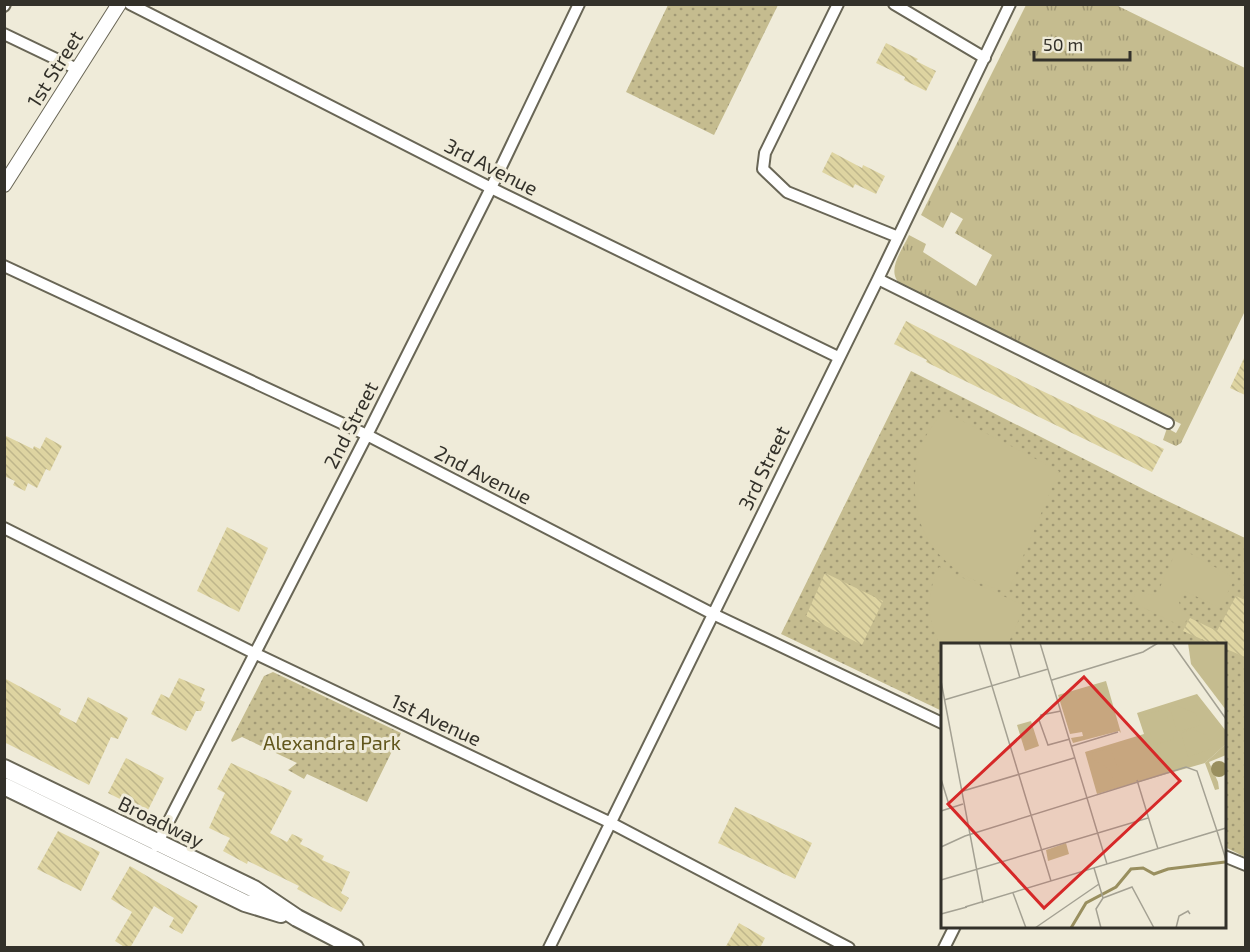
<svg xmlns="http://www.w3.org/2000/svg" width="1250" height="952" font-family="'Exo 2',sans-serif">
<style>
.grass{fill:url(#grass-tufts)}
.park{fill:url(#park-dots)}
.pitch{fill:#c5bc8f}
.building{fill:url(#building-back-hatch)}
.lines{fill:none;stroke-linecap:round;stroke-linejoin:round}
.minor-casing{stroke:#696656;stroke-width:14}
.secondary-casing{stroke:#696656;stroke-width:16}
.primary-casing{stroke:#696656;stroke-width:20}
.minor{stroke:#fff;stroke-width:10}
.secondary{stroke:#fff;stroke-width:14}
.primary{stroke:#fff;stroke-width:16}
.labels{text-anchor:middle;stroke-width:6;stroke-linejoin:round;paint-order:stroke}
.street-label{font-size:20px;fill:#33312a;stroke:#efebd9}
.park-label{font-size:20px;fill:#61561c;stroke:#efebd9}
.inset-river{fill:none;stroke:#998f5f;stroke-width:3}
.inset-road{fill:none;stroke:#a4a193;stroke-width:1.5}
.view{fill:#d62828;fill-opacity:0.15;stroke:#d62828;stroke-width:3}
.inset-edge{fill:none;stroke:#33312a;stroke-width:3}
</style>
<defs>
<pattern id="grass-tufts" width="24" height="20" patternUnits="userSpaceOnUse" patternTransform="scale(1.5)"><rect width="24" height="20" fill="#c5bc8f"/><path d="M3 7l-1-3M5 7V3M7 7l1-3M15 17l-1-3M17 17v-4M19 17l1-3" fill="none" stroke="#a19975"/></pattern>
<pattern id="park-dots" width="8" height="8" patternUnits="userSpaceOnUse" patternTransform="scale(1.5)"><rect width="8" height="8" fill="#c5bc8f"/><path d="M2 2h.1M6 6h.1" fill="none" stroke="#a19975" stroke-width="1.8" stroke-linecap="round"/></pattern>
<pattern id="building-back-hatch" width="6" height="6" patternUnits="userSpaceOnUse" patternTransform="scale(1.5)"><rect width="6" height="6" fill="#ded4a1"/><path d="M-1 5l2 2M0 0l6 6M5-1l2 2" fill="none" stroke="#bfb68b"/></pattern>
</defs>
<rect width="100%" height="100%" fill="#efebd9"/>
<path class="grass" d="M1026,5H1116L1245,68V311L1181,443L1176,446L1163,440L1167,428L1176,433L1181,424L901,285C885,271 902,251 909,235L926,244L923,252L976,286L992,255L955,233L963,219L951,212L943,228L921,215Z"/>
<path class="park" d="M668,5H778L714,135L626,92Z
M911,371L1155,495L1245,538V857L1225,847L1224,644H942V711L781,634Z
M273,672L401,733L367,802L307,774L304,779L288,770L297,763L242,737L232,742L231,740L264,676Z"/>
<path class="pitch" d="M943,411L1059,471L1008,592C952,578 913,544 915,483C915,471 916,457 921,446C926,434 935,422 943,411Z
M1178,547L1235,578L1220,608L1185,591L1179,602L1181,609L1189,615L1183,627L1132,602L1137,589L1149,595L1157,594Z
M939,567L1025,606L1008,644H942V649C927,619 925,598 939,567Z"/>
<path class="building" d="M886,43L918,59L916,61L936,71L926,91L904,80L905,77L876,63Z
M832,152L862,168L863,165L885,176L876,194L855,184L853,188L822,172Z
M906,321L1036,388L1164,449L1152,472L926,362L927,360L894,344Z
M1245,356V395L1230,388Z
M4,435L33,449L34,446L40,449L46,437L62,446L50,471L46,469L37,488L28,483L25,491L13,485L15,481L4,476Z
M227,527L268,548L239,612L197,591Z
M825,573L883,601L862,645L806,616Z
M1236,596L1245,600V657L1224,648V645H1215L1183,631L1190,618L1217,631Z
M4,678L61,709L59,714L76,723L88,697L128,718L118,739L111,737L89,785L4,742Z
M179,678L205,689L200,700L205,702L201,711H196L186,731L151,714L161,694L169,698Z
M126,758L164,778L148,810L143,808L142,810L108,793Z
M231,763L292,791L270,833L287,842L292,834L303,839L300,844L324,856L322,860L350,872L341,893L349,898L341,912L297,889L299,886L248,861L247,864L223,851L230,838L209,828L225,793L217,789Z
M735,807L812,843L795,879L718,843Z
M58,831L100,852L81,891L37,869Z
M130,866L198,906L182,934L169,927L174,918L154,906L130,948H126L115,941L132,912L111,899Z
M739,923L765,938L760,948H725Z"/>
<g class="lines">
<defs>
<path id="minor" d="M130,4L491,188L838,357
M838,4L765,153L763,169L787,192L898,237
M894,4L985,58
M4,6L5,4
M4,34L77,69
M4,266L367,435L713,614L942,723
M878,279L1168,423
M4,528L254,653L609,822L849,948
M156,846L367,435L491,188L579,4
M1224,856L1246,865
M549,948L878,279L1010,4
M944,948L955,926"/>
<path id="secondary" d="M4,185L119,4"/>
<path id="primary" d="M4,768L254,889L297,918L355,948
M4,786L245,903L281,914"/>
</defs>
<use href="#minor" class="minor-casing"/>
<use href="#secondary" class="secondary-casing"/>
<use href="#primary" class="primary-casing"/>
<use href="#minor" class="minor"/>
<use href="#secondary" class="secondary"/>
<use href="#primary" class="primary"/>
</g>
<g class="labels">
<g class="street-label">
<text transform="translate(55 69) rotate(-58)" y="7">1st Street</text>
<text transform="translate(491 167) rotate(27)" y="7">3rd Avenue</text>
<text transform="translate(351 425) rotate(-63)" y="7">2nd Street</text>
<text transform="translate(764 468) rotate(-64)" y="7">3rd Street</text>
<text transform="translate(483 475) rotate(27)" y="7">2nd Avenue</text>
<text transform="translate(436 720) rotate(25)" y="7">1st Avenue</text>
<text transform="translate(161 822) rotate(26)" y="7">Broadway</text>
</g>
<g class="park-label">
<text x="332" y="750">Alexandra Park</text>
</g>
</g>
<g transform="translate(941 643)">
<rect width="285" height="285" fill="#efebd9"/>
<path d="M165,38L180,90L178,88L132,100L130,95L142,93L141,89L129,91L117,52ZM285,101V112L268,119L277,139L278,146L274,147L264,120Z" fill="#c5bc8f"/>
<path d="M247,0H285V67L250,21Z" fill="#c5bc8f"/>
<path d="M256,51L285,88V101L264,120L156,151L144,109L203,91L196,70ZM90,78L98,103L84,108L76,82ZM125,200L128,211L107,218L105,207Z" fill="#c5bc8f"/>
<path d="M237,63L254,70L261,82L236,89L229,65ZM224,66L233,96L213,102L204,72ZM251,86L265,92L272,105L247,114L240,90ZM170,105L176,124L180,123L184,135H172L168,126L152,116L151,110Z" fill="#c5bc8f"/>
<path d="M270 126a8 8 0 1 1 16 0a8 8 0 1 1-16 0Z" fill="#998f5f"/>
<path class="inset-river" d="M130,285L145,260L175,244L190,226L202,225L213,231L227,226L284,219"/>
<path class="inset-road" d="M38,0L110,238M69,0L79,35M99,0L166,221M231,0L285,76M111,37L202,9L217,0M0,38L42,260M3,57L107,26M120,68L100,72L98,77L107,102L129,96M131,103L177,89M0,136L9,165M196,137L217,206M22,148L133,115M0,168L22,161M276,188L285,217M0,204L24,193L245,124L256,128L276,188M153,225L162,255M0,237L207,175M72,250L85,285M162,255L191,244L213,285M24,264L285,185M0,271L26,264M94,285L158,241M160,285L155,266L162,255M235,285L238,273L247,268L249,271"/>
<path class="view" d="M143,34L239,138L103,265L7,161Z"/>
<rect width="285" height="285" class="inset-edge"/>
</g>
<rect width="1250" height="952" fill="none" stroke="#33312a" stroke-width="12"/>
<path d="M1034 51v9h96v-9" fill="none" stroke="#33312a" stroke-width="3"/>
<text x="1043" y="51" font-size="18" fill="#33312a" stroke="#efebd9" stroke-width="4.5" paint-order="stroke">50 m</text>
</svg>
